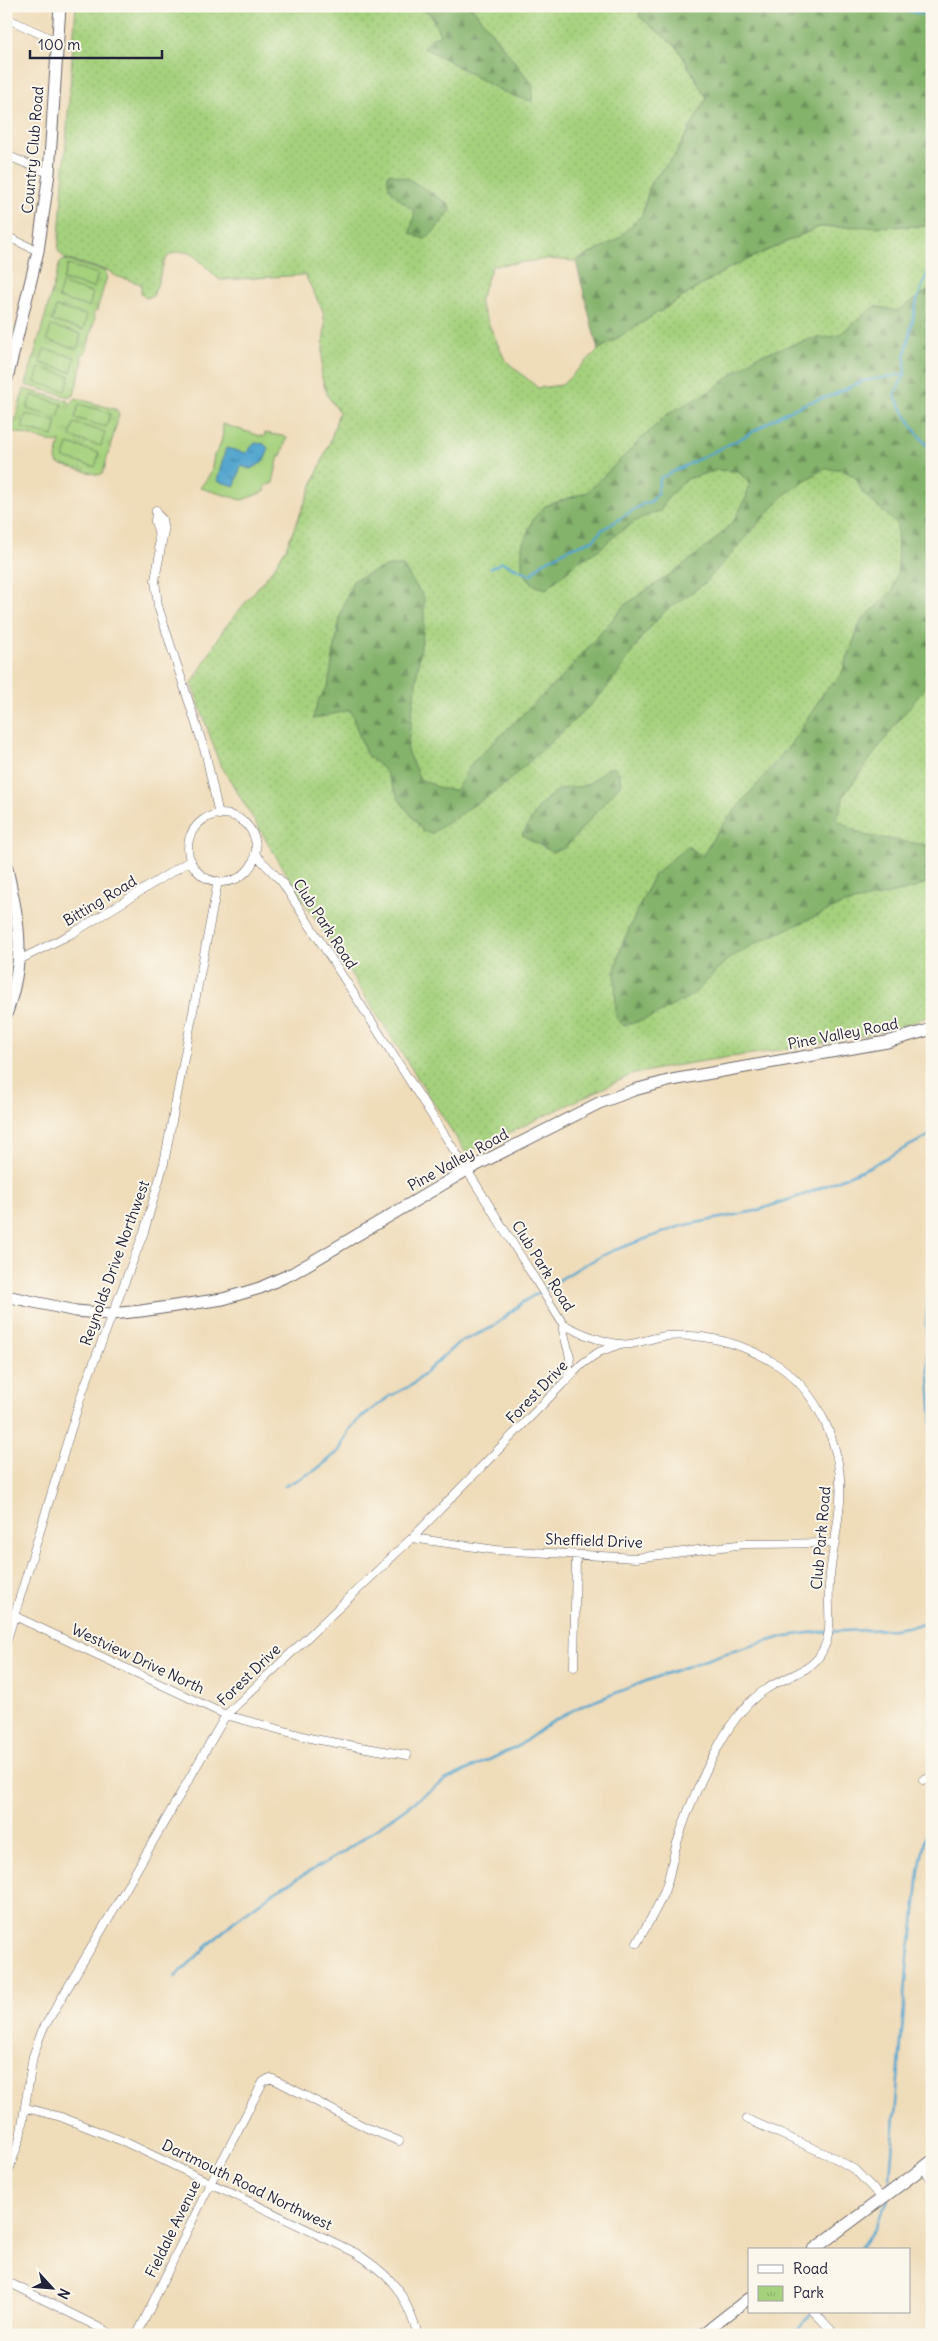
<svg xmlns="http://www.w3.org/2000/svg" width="938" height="2341" font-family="Delius,sans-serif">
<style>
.grass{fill:url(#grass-dots);stroke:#647a5c}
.forest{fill:url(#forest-firs);stroke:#536a54}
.park{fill:url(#park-tufts);stroke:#647a5c}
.garden{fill:#a5d17d;stroke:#647a5c}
.water{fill:url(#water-ripples);stroke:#3b6485}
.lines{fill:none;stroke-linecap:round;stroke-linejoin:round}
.stream{stroke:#54a6cf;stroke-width:2.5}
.street-casing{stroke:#6a6367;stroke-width:9}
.secondary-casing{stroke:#6a6367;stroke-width:13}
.street{stroke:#fff;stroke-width:8}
.secondary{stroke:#fff;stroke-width:11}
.labels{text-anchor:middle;stroke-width:4;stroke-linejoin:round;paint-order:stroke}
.street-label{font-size:15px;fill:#22223b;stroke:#fbf7ec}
</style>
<defs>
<pattern id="grass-dots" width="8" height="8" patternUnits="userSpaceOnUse" patternTransform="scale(1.25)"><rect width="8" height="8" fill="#a5d17d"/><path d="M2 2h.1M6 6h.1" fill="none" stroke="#8eb36d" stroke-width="1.8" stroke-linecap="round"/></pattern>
<pattern id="forest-firs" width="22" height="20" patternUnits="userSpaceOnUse" patternTransform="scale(1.25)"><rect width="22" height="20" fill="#84b36c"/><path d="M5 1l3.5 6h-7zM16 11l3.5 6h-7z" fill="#6c915a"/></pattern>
<pattern id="park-tufts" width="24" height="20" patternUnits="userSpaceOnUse" patternTransform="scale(1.25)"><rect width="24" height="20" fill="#a5d17d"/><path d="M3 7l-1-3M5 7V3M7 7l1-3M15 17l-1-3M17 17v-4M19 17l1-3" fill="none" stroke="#8eb36d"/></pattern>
<pattern id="water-ripples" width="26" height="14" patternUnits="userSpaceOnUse" patternTransform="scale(1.25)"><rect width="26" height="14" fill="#54a6cf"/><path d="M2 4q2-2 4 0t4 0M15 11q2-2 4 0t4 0" fill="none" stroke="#4587a9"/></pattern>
</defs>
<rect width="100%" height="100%" fill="#fbf7ec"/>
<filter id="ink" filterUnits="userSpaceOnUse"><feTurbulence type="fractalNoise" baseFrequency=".02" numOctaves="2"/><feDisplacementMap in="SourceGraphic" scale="10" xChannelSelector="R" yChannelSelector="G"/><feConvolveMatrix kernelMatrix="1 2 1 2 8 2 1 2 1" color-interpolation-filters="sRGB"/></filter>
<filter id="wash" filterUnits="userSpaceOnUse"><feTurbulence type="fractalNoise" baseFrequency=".0096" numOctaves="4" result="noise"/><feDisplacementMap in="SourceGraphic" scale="20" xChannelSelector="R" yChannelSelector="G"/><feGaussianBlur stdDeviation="1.12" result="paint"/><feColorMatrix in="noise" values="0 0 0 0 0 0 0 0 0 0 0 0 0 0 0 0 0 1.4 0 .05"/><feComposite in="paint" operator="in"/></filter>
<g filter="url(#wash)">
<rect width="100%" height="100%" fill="#efdcb9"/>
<path class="grass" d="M76,6H638L640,17L677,47L707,98L675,155L651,182L642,215L618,239L576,261L548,259L492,266L479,302L505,360L538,388L562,385L598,350L729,268L819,227L932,226V1014C908,1027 882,1031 856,1037C781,1053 705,1057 631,1075L466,1153L291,881L219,762L192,684L223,630L273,569L286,548L330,442L339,412L327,395L321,374L325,325L323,311L305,275L220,280C212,274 198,257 191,254C182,249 169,252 164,262C160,273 158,285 153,296L146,298L141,294V284L113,275L109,271L65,259L58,251Z"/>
<path class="forest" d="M418,6H471L533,85L532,101C499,96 456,62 423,48L429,40L440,35L431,15Z
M638,6H932V226L819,227L729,268L598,350L576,261L618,239L642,215L651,182L675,155L707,98L677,47L640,17Z
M389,173L409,179L450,205L451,210L429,237L424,239L410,233L415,212C404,201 382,190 389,173Z
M932,288V679L895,725L844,795L837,820L863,835L932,846V880L915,888L841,905L754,944L727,960L694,994L652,1017L624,1026L616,1018L615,971L621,947L653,876L687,846L703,856L716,833L791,744L825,691L841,675L861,621L893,590L898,567L897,524L863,493L856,478L841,469H823L784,495L705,583L665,611L641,638L619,672L597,699L505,784L431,834L423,831L400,801L385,771L366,754L350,710L313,719L318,701L328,686L341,612L353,581L369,573L389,566H403L424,598V623L407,751L420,779L442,789L456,790L472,763L565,674L626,604L681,567L717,538L735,519L746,498L749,483L738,471L717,470L687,479L670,495L660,511L641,518L619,532L600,549L578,562L546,589L534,585L522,571V546L533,519L545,506L587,492L666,415L712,390L757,356L811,339L838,336L875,306L897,311Z
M614,767L619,773L621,784L565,848L552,852L522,835C533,818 544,792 566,788C572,786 579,788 585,785C597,780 601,769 614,767Z"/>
<path class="park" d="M65,260L104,271L107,276L97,310L93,314L95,318L86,352L81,355L83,360L74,395L70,397L26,385L60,262Z
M24,389L68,401L70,404L76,398L117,410L119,415L103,473L99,475L58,464L56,459L60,441L56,443L12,431Z"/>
<path class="garden" d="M68,265L98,274L94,288L63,280Z
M62,284L93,293L89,307L58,298Z
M56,307L87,315L83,330L52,321Z
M51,326L81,334L77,349L47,340Z
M44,349L75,357L71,372L40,363Z
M39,368L70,376L65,391L35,382Z
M31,395L62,404L58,418L27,409Z
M79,404L110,413L106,427L75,418Z
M26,414L57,422L53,436L22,428Z
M74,423L105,432L101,446L70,437Z
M222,424L264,437L265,433L287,437L281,456L279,455L273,483L264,487L266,491L242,500L200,488L211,473L214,455C220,449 225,433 222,424Z
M68,444L99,453L95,467L64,458Z"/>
<path class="water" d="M255,443L264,444L268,448C268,459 259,466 250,469L241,466L235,486L217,481L226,448L246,453Z"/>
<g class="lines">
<path class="stream" d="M886,6L932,16
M932,262L917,300L905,356V374L894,395L914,429L932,452
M491,568L502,562L531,575L541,564L568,549L593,540L602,530L643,504L652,501L657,493L660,478L746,436L782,414L807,403L833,395L863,381L905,374
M932,1254L926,1324L932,1423
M285,1486L314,1471L326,1462L339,1451L349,1430L360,1418L390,1396L412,1385L458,1343L493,1327L523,1302L582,1266L612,1251L681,1226L755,1211L806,1194L869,1167L932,1134
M175,1977L233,1922L274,1892L342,1853L445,1780L517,1747L550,1723L577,1708L662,1675L723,1654L786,1636L817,1632L894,1629L932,1623
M889,2189L909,1946L913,1933L919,1871L932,1805
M858,2250L874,2228L888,2200
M794,2335L812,2312"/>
</g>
</g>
<g filter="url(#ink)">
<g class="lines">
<defs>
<path id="street" d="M6,18L56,41
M6,155L49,173
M6,236L38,251
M156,510L155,522L158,530L159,548
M157,514L162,519L164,531L155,580L158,606L206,755L219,815
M188 848a34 34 0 1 1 68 0a34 34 0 1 1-68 0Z
M255,854L282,882L467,1170L563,1324C579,1333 613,1347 631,1344C643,1342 654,1337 666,1336C705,1333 741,1343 773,1362C818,1389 844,1449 840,1501C838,1529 831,1557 829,1585C827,1610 835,1632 820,1655C810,1672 784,1677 768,1688C746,1701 731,1723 719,1745C703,1775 688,1807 678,1840C672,1857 671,1875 664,1892C657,1910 646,1926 637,1943
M19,960L73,933L191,860
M563,1324V1330L570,1357L567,1381
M412,1538L496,1550L636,1558L745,1544L836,1543
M6,1612L226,1715L314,1739L407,1755
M6,1643L82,1393L144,1232L164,1163L218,881
M574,1667L576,1555
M923,1780L932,1778
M26,2108L61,2117L125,2142L356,2253C394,2278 404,2292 418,2335
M747,2119L837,2159L855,2170L882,2198
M923,2168L932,2180
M6,2179L20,2138L33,2056L42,2031L117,1904L226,1715L412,1538L582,1364L599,1352L620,1344
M6,2281L114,2335
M814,2312L836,2335
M137,2335L211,2182L263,2082L270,2078L277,2081L367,2128L399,2141"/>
<path id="secondary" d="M6,383L38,251L49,173L60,6
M6,864C19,924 27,954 6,1015
M6,1296L76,1311L111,1314L141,1311L223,1299L260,1288L293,1273L467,1170L599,1103L634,1090L672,1080L887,1042L932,1029
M813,2250L932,2161
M702,2335L749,2298"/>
</defs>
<use href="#street" class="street-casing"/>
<use href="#secondary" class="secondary-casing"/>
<use href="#street" class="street"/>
<use href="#secondary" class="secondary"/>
</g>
</g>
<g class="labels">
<g class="street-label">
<text transform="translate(33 150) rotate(-85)" y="5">Country Club Road</text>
<text transform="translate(100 901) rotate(-31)" y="5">Bitting Road</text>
<text transform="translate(325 924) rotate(57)" y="5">Club Park Road</text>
<text transform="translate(843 1034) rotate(-11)" y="5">Pine Valley Road</text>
<text transform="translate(458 1160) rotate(-29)" y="5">Pine Valley Road</text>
<text transform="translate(115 1263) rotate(-70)" y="5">Reynolds Drive Northwest</text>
<text transform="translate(543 1266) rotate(58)" y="5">Club Park Road</text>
<text transform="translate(537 1392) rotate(-46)" y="5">Forest Drive</text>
<text transform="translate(821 1538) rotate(-85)" y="5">Club Park Road</text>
<text transform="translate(594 1541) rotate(2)" y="5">Sheffield Drive</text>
<text transform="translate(138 1659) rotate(25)" y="5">Westview Drive North</text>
<text transform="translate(249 1675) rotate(-44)" y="5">Forest Drive</text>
<text transform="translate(247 2185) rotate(26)" y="5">Dartmouth Road Northwest</text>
<text transform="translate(173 2229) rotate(-64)" y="5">Fieldale Avenue</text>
</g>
</g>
<rect width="938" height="2341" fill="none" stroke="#fbf7ec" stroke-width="25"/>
<rect x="748" y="2248" width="162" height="65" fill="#fbf7ec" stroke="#a4a2a5"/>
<rect x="758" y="2265" width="25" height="8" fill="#ffffff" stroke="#a4a2a5"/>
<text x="793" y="2274" font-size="15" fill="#22223b">Road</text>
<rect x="758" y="2286" width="25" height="15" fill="url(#park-tufts)" stroke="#a4a2a5"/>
<text x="793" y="2298" font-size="15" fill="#22223b">Park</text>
<g transform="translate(52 2288) rotate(116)" stroke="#fbf7ec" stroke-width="4" paint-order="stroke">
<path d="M0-4L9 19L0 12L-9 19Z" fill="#22223b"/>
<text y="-8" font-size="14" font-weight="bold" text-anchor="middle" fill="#22223b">N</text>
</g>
<path d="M30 50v8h132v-8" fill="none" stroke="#22223b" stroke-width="2.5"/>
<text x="38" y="50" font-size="15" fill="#22223b" stroke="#fbf7ec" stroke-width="4" paint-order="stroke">100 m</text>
</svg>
